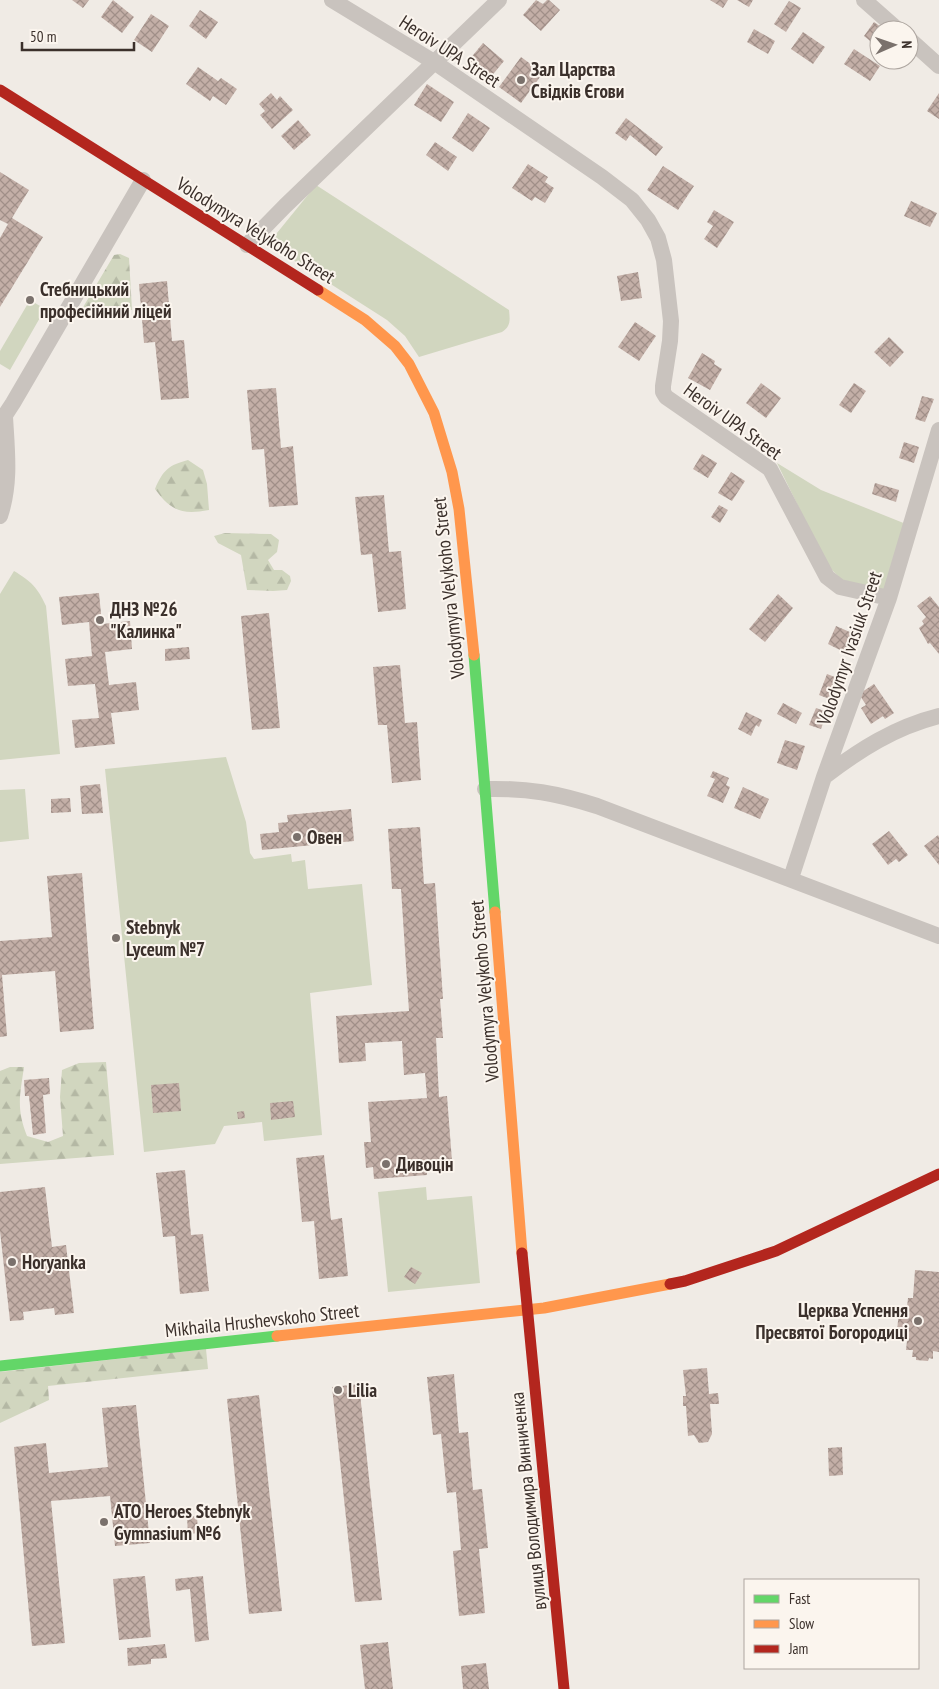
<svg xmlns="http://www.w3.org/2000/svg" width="939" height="1689" font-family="'PT Sans Narrow',sans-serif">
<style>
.green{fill:#d1d6bf}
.forest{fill:url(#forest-firs)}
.building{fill:url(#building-cross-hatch)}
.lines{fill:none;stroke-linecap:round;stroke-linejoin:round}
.street{stroke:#c9c3be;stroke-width:16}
.fast{stroke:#63d668;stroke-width:11}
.slow{stroke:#ff974d;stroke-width:11}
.jam{stroke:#b3261e;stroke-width:11}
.poi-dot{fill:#7a716c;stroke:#fbf5ee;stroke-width:2}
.labels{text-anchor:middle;stroke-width:4;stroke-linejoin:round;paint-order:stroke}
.street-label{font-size:19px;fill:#3b302b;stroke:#fbf5ee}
.poi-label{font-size:19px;font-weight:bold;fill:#3b302b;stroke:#fbf5ee;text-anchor:start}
</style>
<defs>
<pattern id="forest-firs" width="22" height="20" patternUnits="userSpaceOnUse" patternTransform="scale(1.25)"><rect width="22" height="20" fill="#d1d6bf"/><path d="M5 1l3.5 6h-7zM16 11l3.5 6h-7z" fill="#b4b8a4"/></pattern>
<pattern id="building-cross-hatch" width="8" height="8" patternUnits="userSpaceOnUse" patternTransform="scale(1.25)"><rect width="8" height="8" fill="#c3afa7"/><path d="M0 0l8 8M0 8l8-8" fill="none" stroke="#a08f88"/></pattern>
</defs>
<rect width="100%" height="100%" fill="#f0ebe5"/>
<path class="green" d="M316,185L509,310C510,320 511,326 502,332L419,357L405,336L387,320L268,244Z
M30,300L45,309L10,370L0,364V351Z
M777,463L821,490L906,524L886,590L842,580L827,565Z
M14,571C31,581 38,588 46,606L60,754L0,760V594Z
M226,757L246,822L250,853L254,859L291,854L292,862L305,860L308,889L362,884L372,985L310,993L322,1135L264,1141L262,1122L224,1126L215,1144L144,1152L105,769Z
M25,789L29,839L0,842V790Z
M426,1187L427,1200L472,1196L480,1283L388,1292L378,1192Z"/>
<path class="forest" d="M120,254L129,258L132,310L79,314L114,255Z
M188,460L203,470L207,484L209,510C182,515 171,511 155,489C163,470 169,465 188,460Z
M225,533L271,534L279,540L277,552L268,560L274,570H282L290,576L291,581L287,590L273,591L247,590L241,555L218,543L214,536Z
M106,1062L114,1155L0,1164V1071L10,1067H24C20,1095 16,1108 27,1136L48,1142L63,1136L60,1097L62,1070L79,1063Z
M206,1349L208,1369L48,1386L49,1400L0,1423V1372Z"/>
<path class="building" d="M72,0H89L83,8Z
M113,0L134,17L122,33L101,17Z
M536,0L543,4L547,0H549L560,10L541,31L523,15Z
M710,0H728L723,8Z
M737,0H753L749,7Z
M789,1L801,8L786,32L774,24Z
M200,10L218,22L206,39L189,26Z
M151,14L169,26L152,52L134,40Z
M874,22L885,30H879V40L875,45L864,36Z
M754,29L775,41L768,54L747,42Z
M803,32L825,47L813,64L791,49Z
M483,43L504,61L490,78L469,60Z
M854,49L880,66L870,81L844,64Z
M521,57L543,73L521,103L499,87Z
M198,67L218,81L221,78L237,89L226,105L213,96L210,101L186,84Z
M427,84L454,102L441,122L414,105Z
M271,93L277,100L280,96L293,110L272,129L260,115L265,111L259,104Z
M939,93V119L927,111Z
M468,113L490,128L473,152L452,138Z
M626,118L663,147L656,156L630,135L626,141L615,133Z
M298,120L311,135L294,150L281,136Z
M435,142L457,157L448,171L426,155Z
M528,164L548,177L545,182L554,188L545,203L535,197L532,201L512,188Z
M663,166L694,186L678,210L647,190Z
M0,172L29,190L12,218L43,237L0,307V238L8,224L0,220Z
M911,201L937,213L930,227L904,216Z
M714,210L734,222L717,248L704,239L713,226L707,222Z
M638,272L642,298L621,301L617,276Z
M167,281L172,341L184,340L189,398L161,400L155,342L144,343L139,284Z
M635,322L656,336L639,361L618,347Z
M889,337L904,352L890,367L874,352Z
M702,353L715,361L714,364L722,369L710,390L688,378Z
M761,383L781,398L766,418L746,403Z
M854,383L866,391L851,413L839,405Z
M276,388L281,448L293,446L298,505L269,507L264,449L252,450L247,390Z
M922,396L934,399L925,422L915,419Z
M904,442L919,447L914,463L899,458Z
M702,454L717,463L708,478L693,469Z
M731,472L745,481L732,501L718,493Z
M875,483L899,490L896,502L872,494Z
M384,495L389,552L401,551L406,609L378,612L372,554L361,555L355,497Z
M719,505L728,510L720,523L711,517Z
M99,593L102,624L130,621L132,649L105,652L109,685L136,682L139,710L111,713L115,744L75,748L72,720L99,718L95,684L68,686L65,659L92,656L89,622L62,625L59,597Z
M778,594L793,608L765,642L749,629Z
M930,596L939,607V654L930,643L928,644L919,628L924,624L922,621L926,617L917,606Z
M269,613L280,728L252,730L241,616Z
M836,626L859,636L850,655L828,644Z
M189,647L190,659L165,661V649Z
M400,665L405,723L417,722L421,780L392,783L387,725H378L373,667Z
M827,674L840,679L832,700L819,695Z
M874,684L894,713L885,719L883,716L871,724L861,708L866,705L859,694Z
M783,703L802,713L796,724L777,714Z
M816,708L827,712L821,729L809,725Z
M746,712L762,720L759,727L756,725L751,736L738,729Z
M785,740L805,746L797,770L777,763Z
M713,771L729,778L726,785L730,787L723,803L707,796L715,779L710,777Z
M100,784L103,813L82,814L80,786Z
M743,787L769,799L760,819L734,808Z
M70,798L71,812L51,813V799Z
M351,809L354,841L262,850L260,834L279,832L278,823L288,822L287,815Z
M420,827L424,884L435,883L443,999H440L443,1038H436L439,1097L447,1096L452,1161L426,1163L427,1175L374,1179L373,1167L366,1168L364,1142H371L368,1102L427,1098L425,1073L404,1075L402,1041L365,1043L366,1061L339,1063L336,1016L409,1011L401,889H392L388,829Z
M889,831L908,855L899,862L896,859L888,865L872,844Z
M938,835L939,837V865L924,846Z
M82,873L94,1029L60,1032L55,971L2,975L7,1036L0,1037V941L52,937L47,876Z
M49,1078L50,1094L43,1095L46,1133L33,1135L29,1096H25L24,1080Z
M179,1083L181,1111L153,1113L151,1085Z
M293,1101L295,1117L271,1120L270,1103Z
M244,1111L245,1118L238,1119L237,1112Z
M324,1155L331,1220L342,1218L348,1276L319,1279L314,1221L302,1222L296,1158Z
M185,1170L191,1235L203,1234L209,1291L180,1294L175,1236L163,1237L156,1173Z
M45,1187L52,1247L66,1245L74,1313L55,1315L54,1308L23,1312L24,1320L10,1321L0,1231V1192Z
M411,1267L422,1273L415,1284L404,1277Z
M915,1270L939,1272V1352L933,1351V1359L929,1358L928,1361L916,1360V1357H912L913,1350H906L907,1341L903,1340L904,1331H897L899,1311H903V1307H907L908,1298H913Z
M707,1368L709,1394L718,1393L719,1404H710L712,1434L708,1442L699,1443L694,1435L688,1436L686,1406H683V1396H686L683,1370Z
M454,1374L459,1433L468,1432L473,1490L482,1489L488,1548L479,1549L485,1613L459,1616L453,1551L461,1550L456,1492L447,1493L441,1434L433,1435L427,1377Z
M359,1384L382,1600L355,1602L332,1387Z
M259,1395L282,1611L249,1614L227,1399Z
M136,1405L150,1543L115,1546L110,1496L51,1501L65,1643L32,1646L14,1447L46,1443L49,1473L108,1467L102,1408Z
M842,1447L843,1475L829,1476L828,1448Z
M197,1516L198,1533L188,1534L187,1517Z
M145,1576L151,1637L119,1640L113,1579Z
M203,1576L209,1640L195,1642L190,1589L176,1591L175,1579Z
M388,1642L393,1689H365L360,1645Z
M165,1644L167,1658L151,1659V1664L128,1666L127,1648Z
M486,1663L489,1689H463L461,1666Z"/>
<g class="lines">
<path class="street" d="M332,0L434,62L602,177L632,200L648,220L658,238L664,260L671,321L670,341L663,386V392L666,397L770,469L827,577L840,587L889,598
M864,0L898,30
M909,39L939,66
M247,245L285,206L499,0
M0,423L13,403L143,180
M0,516C11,483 7,451 5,417
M824,777C859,750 895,727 939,716
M485,789C528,788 556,793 597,806L939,936
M791,878L824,777L889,598L939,430"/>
<path class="fast" d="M474,655L495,912
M0,1366L277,1336"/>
<path class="slow" d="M318,290L365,320L395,346L409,364L434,413L452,472L459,509L474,655
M495,912L522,1253
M277,1336L544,1308L670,1284"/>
<path class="jam" d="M0,90L318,290
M522,1253L564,1689
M670,1284L685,1281L776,1251L939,1174"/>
</g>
<g class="poi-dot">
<circle cx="521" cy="80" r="5"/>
<circle cx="30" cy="300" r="5"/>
<circle cx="100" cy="620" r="5"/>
<circle cx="297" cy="837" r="5"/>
<circle cx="116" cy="938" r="5"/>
<circle cx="386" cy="1164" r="5"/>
<circle cx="12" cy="1262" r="5"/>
<circle cx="918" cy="1321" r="5"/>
<circle cx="338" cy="1390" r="5"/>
<circle cx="104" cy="1522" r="5"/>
</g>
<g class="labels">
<g class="street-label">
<text transform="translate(450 51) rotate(33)" y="7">Heroiv UPA Street</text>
<text transform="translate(256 230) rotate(32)" y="7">Volodymyra Velykoho Street</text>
<text transform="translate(733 421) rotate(36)" y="7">Heroiv UPA Street</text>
<text transform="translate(448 588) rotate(-96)" y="7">Volodymyra Velykoho Street</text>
<text transform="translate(849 648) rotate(-71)" y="7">Volodymyr Ivasiuk Street</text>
<text transform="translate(484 991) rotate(-95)" y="7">Volodymyra Velykoho Street</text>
<text transform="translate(262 1320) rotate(-6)" y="7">Mikhaila Hrushevskoho Street</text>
<text transform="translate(528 1501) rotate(-96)" y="7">вулиця Володимира Винниченка</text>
</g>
<g class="poi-label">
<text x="531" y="76">Зал Царства<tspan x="531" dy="22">Свідків Єгови</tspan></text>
<text x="40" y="296">Стебницький<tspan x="40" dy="22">професійний ліцей</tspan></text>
<text x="110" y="616">ДНЗ №26<tspan x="110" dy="22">"Калинка"</tspan></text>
<text x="307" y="844">Овен</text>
<text x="126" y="934">Stebnyk<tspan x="126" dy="22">Lyceum №7</tspan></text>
<text x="396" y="1171">Дивоцін</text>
<text x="22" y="1269">Horyanka</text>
<text x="908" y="1317" text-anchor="end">Церква Успення<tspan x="908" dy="22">Пресвятої Богородиці</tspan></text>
<text x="348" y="1397">Lilia</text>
<text x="114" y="1518">ATO Heroes Stebnyk<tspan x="114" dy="22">Gymnasium №6</tspan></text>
</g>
</g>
<rect x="744" y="1579" width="175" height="90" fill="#fbf5ee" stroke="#aea6a0"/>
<rect x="754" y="1595" width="25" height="8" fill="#63d668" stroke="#aea6a0"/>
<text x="789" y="1604" font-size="15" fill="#3b302b">Fast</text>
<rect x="754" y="1620" width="25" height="8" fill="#ff974d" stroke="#aea6a0"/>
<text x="789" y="1629" font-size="15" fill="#3b302b">Slow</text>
<rect x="754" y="1645" width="25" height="8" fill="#b3261e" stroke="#aea6a0"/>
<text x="789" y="1654" font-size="15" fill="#3b302b">Jam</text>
<g transform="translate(894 45) rotate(88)"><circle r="24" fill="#fbf5ee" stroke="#aea6a0"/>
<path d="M0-4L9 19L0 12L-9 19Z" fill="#7a716c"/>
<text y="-8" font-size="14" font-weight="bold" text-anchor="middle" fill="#3b302b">N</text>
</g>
<path d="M22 42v8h112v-8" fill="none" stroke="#3b302b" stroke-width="2.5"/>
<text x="30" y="42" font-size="15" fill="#3b302b" stroke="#fbf5ee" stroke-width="4" paint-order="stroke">50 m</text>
</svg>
